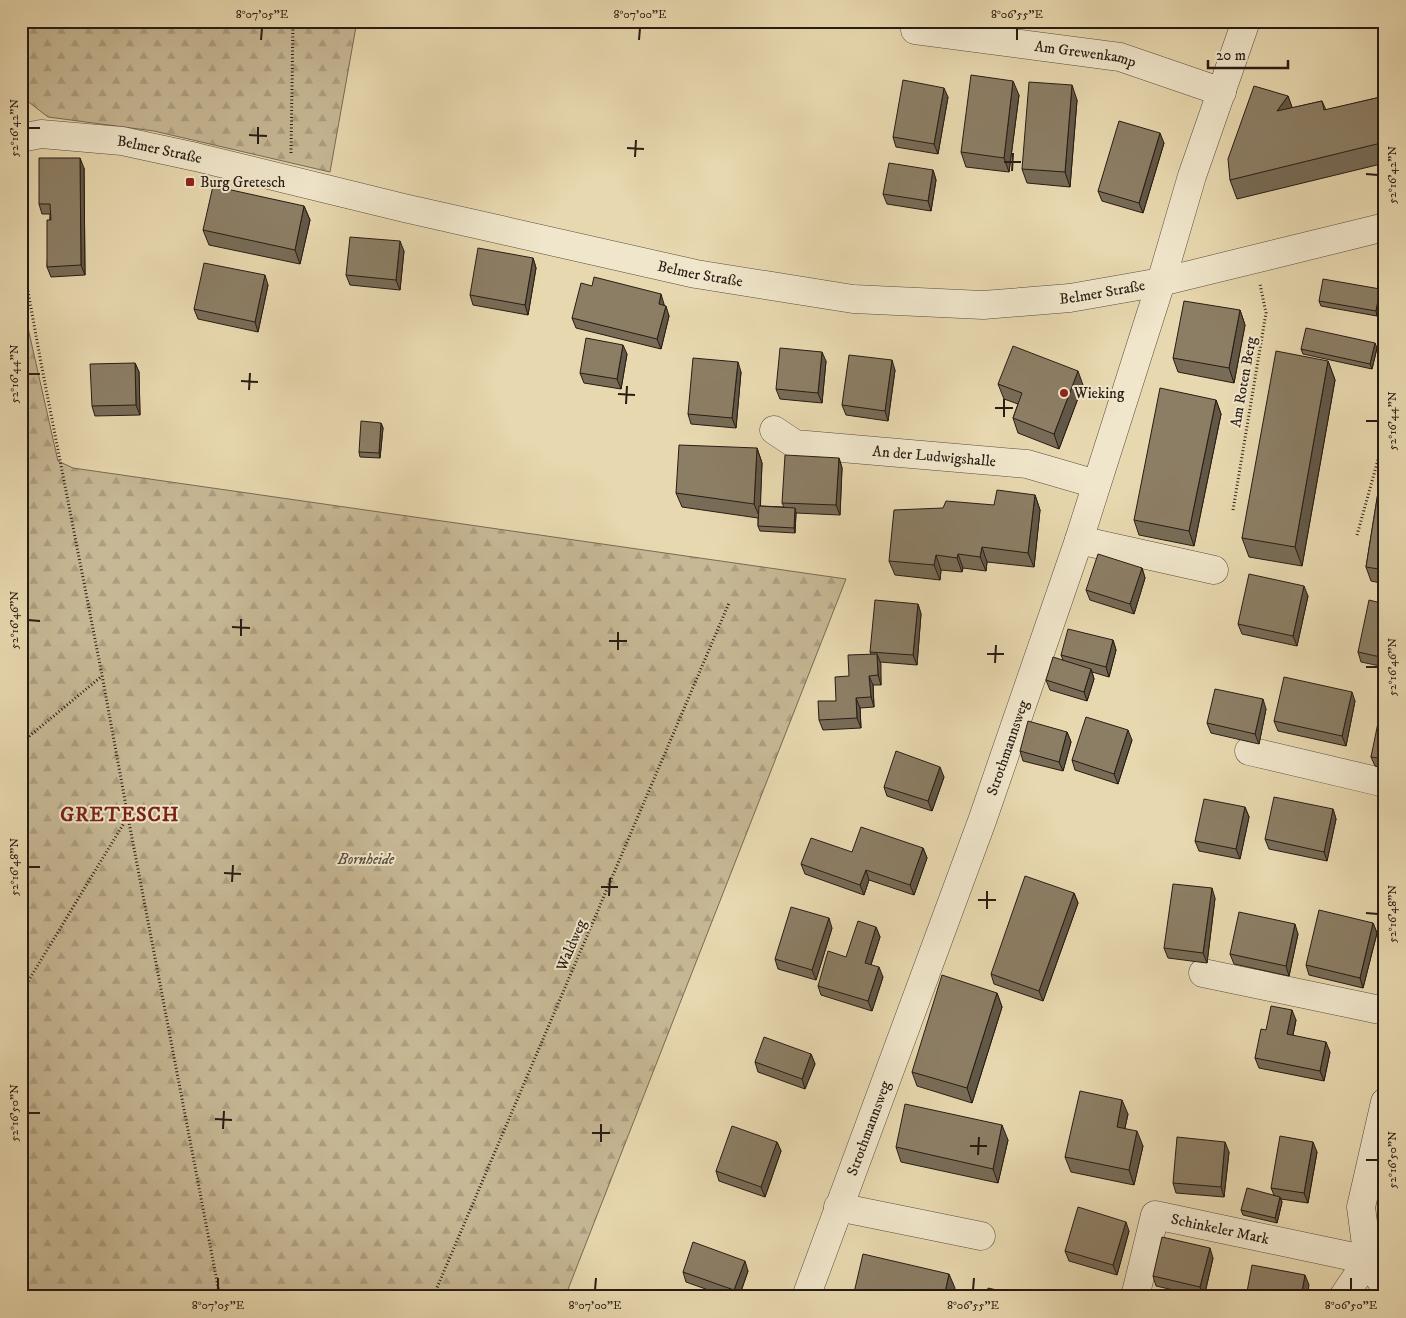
<svg xmlns="http://www.w3.org/2000/svg" width="1406" height="1318" font-family="'IM FELL DW Pica',serif">
<style>
.forest{fill:url(#forest-firs);stroke:#786a54}
.lines{fill:none;stroke-linecap:round;stroke-linejoin:round}
.minor-casing{stroke:#584b3b;stroke-width:29}
.path{stroke:#281c14;stroke-width:3;stroke-dasharray:1 2.5;stroke-linecap:butt}
.minor{stroke:#f0e6cb;stroke-width:28}
.wall{fill:#786c57;stroke:#281c14}
.shaded-wall{fill:#625847;stroke:#281c14}
.building{fill:#8c7e65;stroke:#281c14}
.ticks{fill:none;stroke:#281c14;stroke-width:2}
.poi-dot{fill:#8f2418;stroke:#f0e6cb;stroke-width:2}
.labels{text-anchor:middle;stroke-width:4;stroke-linejoin:round;paint-order:stroke}
.street-label{font-size:15px;fill:#281c14;stroke:#f0e6cb}
.poi-label{font-size:15px;fill:#281c14;stroke:#f0e6cb;text-anchor:start}
.park-label{font-size:15px;font-style:italic;fill:#584b3b;stroke:#f0e6cb}
.district-label{font-size:20px;font-weight:bold;letter-spacing:1px;fill:#7a1f14;stroke:#f0e6cb}
.neatline{fill:none;stroke:#281c14;stroke-width:2}
.ticks-label{font-size:12px;text-anchor:middle;fill:#281c14}
</style>
<defs>
<pattern id="forest-firs" width="22" height="20" patternUnits="userSpaceOnUse" patternTransform="scale(1.25)"><rect width="22" height="20" fill="#c7b895"/><path d="M5 1l3.5 6h-7zM16 11l3.5 6h-7z" fill="#ab9e80"/></pattern>
</defs>
<rect width="100%" height="100%" fill="#e8d8af"/>
<filter id="stains"><feTurbulence type="fractalNoise" baseFrequency=".004" numOctaves="4"/><feColorMatrix values="0 0 0 0 .2 0 0 0 0 .09 0 0 0 0 .02 0 0 0 .5 -.17"/></filter>
<radialGradient id="worn" r=".72"><stop offset=".6" stop-color="#630" stop-opacity="0"/><stop offset="1" stop-color="#630" stop-opacity=".3"/></radialGradient>
<path class="forest" d="M21,21H357L330,172L154,131L48,117L21,96Z
M21,297L58,461L73,468L846,579L565,1297H21Z"/>
<g class="lines">
<defs>
<g id="minor">
<path id="s1" d="M915,30L1120,57L1222,92"/>
<path id="s2" d="M21,138L41,134L122,141L196,157L404,208L696,274L853,299L983,305L1070,298L1161,282L1385,227"/>
<path id="s3" d="M774,430L795,444L1027,464L1096,484"/>
<path d="M1079,540L1214,570"/>
<path d="M1249,751L1385,783"/>
<path d="M1203,973L1385,1011"/>
<path d="M1385,1102L1361,1207L1368,1260L1385,1287"/>
<path d="M838,1207L981,1236"/>
<path id="s4" d="M806,1297L982,821L1079,540L1161,282L1192,176L1246,21"/>
<path id="s5" d="M1135,1297L1155,1215L1368,1260L1343,1297"/>
</g>
</defs>
<use href="#minor" class="minor-casing"/>
<path class="path" d="M291,153L293,21
M21,253L41,363L102,675L128,817L220,1297
M1233,510L1266,313L1260,284
M1357,535L1385,435
M21,743L102,676
M21,993L127,818
M433,1297L729,603"/>
<use href="#minor" class="minor"/>
</g>
<path class="wall" d="M1197,21H1221L1219,28Z
M1019,95L1009,172L966,167L961,152Z
M1288,96L1292,108L1322,101L1326,110L1385,96V163L1237,199L1230,180Z
M948,97L938,154L896,147L893,137Z
M1077,100L1070,187L1027,183L1022,169Z
M1164,143L1143,213L1102,201L1098,191Z
M84,168L85,275L51,277L47,267L50,214H42L39,204Z
M933,170L936,180L931,211L887,204L883,194Z
M304,206L310,220L300,264L209,245L203,230Z
M404,251L400,290L350,285L346,275Z
M533,258L536,268L528,315L473,305L470,295Z
M268,285L258,332L198,319L194,309Z
M1381,294L1377,316L1321,306L1319,301Z
M664,304V305L669,316L661,349L576,328L572,318Z
M1240,310L1245,325L1234,383L1178,372L1173,358Z
M1377,348L1372,369L1303,354L1301,349Z
M627,354L621,389L584,383L580,373Z
M826,361L822,403L780,399L776,389Z
M1328,361L1335,380L1302,566L1249,557L1242,538Z
M135,363L139,372L140,415L95,416L92,406Z
M895,370L888,421L846,415L842,405Z
M741,372L736,428L691,424L688,414Z
M998,384L1083,385L1059,449L1018,433L1013,418L1018,404L1004,399Z
M1216,400L1221,414L1194,546L1139,535L1134,520Z
M381,423L383,428L380,458L360,457L359,452Z
M757,448L762,463L760,506L784,507L782,503L839,458L842,468L840,515L796,513L795,533L760,531L758,526V518L682,507L676,493Z
M1385,449V584L1371,581L1366,567Z
M1035,495L1040,510L1034,567L987,562L986,571L963,568L962,572L941,570L940,580L895,575L889,561L994,505Z
M1142,568L1145,578L1134,614L1090,600L1086,590Z
M1308,596L1297,646L1242,634L1238,624Z
M918,604L921,614L917,665L880,662L881,685H873L874,707L860,708L861,728L823,730L819,720L836,701L849,676L871,654L870,652Z
M1385,604V667L1361,662L1358,652Z
M1113,640L1116,650L1109,677L1092,672L1094,679L1087,701L1050,690L1046,680L1063,660L1061,655Z
M1355,701L1346,746L1278,731L1274,721Z
M1266,709L1259,744L1211,733L1207,723Z
M1385,714V769L1375,766L1371,757Z
M1067,732L1071,742L1063,771L1023,761L1020,751Z
M1132,740L1118,784L1075,770L1072,760Z
M944,777L932,811L887,796L884,787Z
M1245,807L1249,817L1240,859L1199,851L1195,841Z
M1333,809L1336,819L1327,861L1269,849L1265,839Z
M923,848L927,858L914,895L869,880L864,895L805,874L801,864L852,852Z
M1074,893L1078,903L1043,1001L994,984L991,974Z
M1215,898L1207,963L1168,958L1164,948Z
M1373,923L1377,933L1363,988L1309,975L1306,965Z
M876,927L880,937L871,965L883,977L872,1011L821,995L818,986Z
M832,928L816,980L778,969L775,959Z
M1298,934L1289,976L1234,964L1230,954Z
M997,993L1002,1007L972,1103L917,1086L912,1072Z
M1296,1020L1293,1035L1330,1052L1324,1081L1259,1068L1255,1058L1266,1030Z
M811,1054L815,1064L805,1089L758,1072L755,1062Z
M1128,1114L1125,1128L1143,1146L1134,1185L1071,1172L1065,1157Z
M1008,1140L998,1183L901,1162L896,1147Z
M777,1142L781,1151L765,1197L719,1181L716,1171Z
M1229,1152L1224,1197L1176,1193L1173,1183Z
M1317,1152L1308,1203L1281,1199L1282,1202L1277,1223L1243,1215L1241,1210L1274,1195L1271,1188Z
M1129,1231L1117,1275L1069,1261L1065,1251Z
M1213,1258L1204,1297L1156,1286L1153,1276Z
M748,1271L739,1297H728L686,1282L683,1272Z"/>
<path class="shaded-wall" d="M1216,21H1221L1219,28Z
M1013,81L1019,95L1009,172L1004,158Z
M1072,85L1077,100L1070,187L1065,172Z
M944,88L948,97L938,154L934,144Z
M1288,96L1295,115L1277,111Z
M1160,133L1164,143L1143,213L1139,203Z
M80,158L84,168L85,275L81,265Z
M933,170L936,180L931,211L928,201Z
M304,206L310,220L300,264L295,250Z
M400,241L404,251L400,290L396,280Z
M533,258L536,268L528,315L525,305Z
M265,275L268,285L258,332L255,322Z
M1380,289L1381,294L1377,316L1376,311Z
M661,294L664,304L662,314L659,304Z
M666,306L669,316L661,349L657,339Z
M1240,310L1245,325L1234,383L1229,368Z
M1375,343L1377,348L1372,369L1370,364Z
M623,345L627,354L621,389L617,379Z
M822,352L826,361L822,403L818,393Z
M892,360L895,370L888,421L885,411Z
M1328,361L1335,380L1302,566L1295,547Z
M738,362L741,372L736,428L732,418Z
M135,363L139,372L140,415L136,405Z
M1078,371L1083,385L1059,449L1054,434Z
M1216,400L1221,414L1194,546L1189,531Z
M381,423L383,428L380,458L379,453Z
M757,448L762,463L760,518L754,504Z
M839,458L842,468L840,515L836,505Z
M1035,495L1040,510L1034,567L1028,553Z
M795,508L796,513L795,533L794,528Z
M982,547L987,562L986,571L980,557Z
M958,554L963,568L962,572L957,558Z
M936,555L941,570L940,580L934,565Z
M1142,568L1145,578L1134,614L1130,604Z
M1304,586L1308,596L1297,646L1293,636Z
M918,604L921,614L917,665L913,655Z
M1113,640L1116,650L1109,677L1106,667Z
M877,654L881,664V685L878,675Z
M1091,669L1094,679L1087,701L1084,692Z
M869,676L873,685L874,707L871,697Z
M1352,692L1355,701L1346,746L1342,736Z
M856,698L860,708L861,728L857,718Z
M1263,699L1266,709L1259,744L1255,734Z
M1128,730L1132,740L1118,784L1114,774Z
M1067,732L1071,742L1063,771L1059,762Z
M940,767L944,777L932,811L928,801Z
M1245,807L1249,817L1240,859L1236,849Z
M1333,809L1336,819L1327,861L1324,852Z
M923,848L927,858L914,895L910,885Z
M866,870L869,880L864,895L860,885Z
M1212,888L1215,898L1207,963L1203,953Z
M1074,893L1078,903L1043,1001L1039,991Z
M829,918L832,928L816,980L812,970Z
M1373,923L1377,933L1363,988L1360,978Z
M1295,924L1298,934L1289,976L1286,966Z
M876,927L880,937L868,973L865,963Z
M879,967L883,977L872,1011L868,1001Z
M997,993L1002,1007L972,1103L967,1088Z
M1292,1010L1296,1020L1291,1044L1287,1034Z
M1326,1042L1330,1052L1324,1081L1320,1071Z
M811,1054L815,1064L805,1089L802,1079Z
M1122,1100L1128,1114L1122,1141L1117,1127Z
M1002,1125L1008,1140L998,1183L993,1169Z
M1137,1131L1143,1146L1134,1185L1129,1170Z
M777,1142L781,1151L765,1197L761,1187Z
M1225,1142L1229,1152L1224,1197L1221,1187Z
M1313,1142L1317,1152L1308,1203L1304,1193Z
M1280,1197L1282,1202L1277,1223L1275,1218Z
M1126,1222L1129,1231L1117,1275L1113,1265Z
M1210,1248L1213,1258L1204,1297L1200,1287Z
M745,1261L748,1271L739,1297H736L734,1290Z
M949,1274L955,1288L953,1297H944Z
M1305,1275L1309,1285L1307,1297H1301Z"/>
<path class="building" d="M971,75L1013,81L1004,158L961,152Z
M903,80L944,88L934,144L893,137Z
M1029,82L1072,85L1065,172L1022,169Z
M1254,86L1288,96L1277,111L1322,101L1324,110L1385,96V142L1230,180L1228,159Z
M1119,121L1160,133L1139,203L1098,191Z
M39,158H80L81,265L47,267V220H51L50,204H39Z
M889,163L933,170L928,201L883,194Z
M213,186L304,206L295,250L203,230Z
M350,237L400,241L396,280L346,275Z
M478,248L533,258L525,305L470,295Z
M204,263L265,275L255,322L194,309Z
M594,277L661,294L659,304L666,306L657,339L572,318L581,283L592,286Z
M1323,279L1380,289L1376,311L1319,301Z
M1184,301L1240,310L1229,368L1173,358Z
M1306,328L1375,343L1370,364L1301,349Z
M586,338L623,345L617,379L580,373Z
M1013,346L1078,371L1054,434L1013,418L1022,393L998,384Z
M780,348L822,352L818,393L776,389Z
M1276,351L1328,361L1295,547L1242,538Z
M849,355L892,360L885,411L842,405Z
M693,358L738,362L732,418L688,414Z
M135,363L136,405L92,406L90,364Z
M1160,388L1216,400L1189,531L1134,520Z
M361,421L381,423L379,453L359,452Z
M679,445L757,448L754,504L676,493Z
M1385,449V570L1366,567Z
M785,455L839,458L836,505L782,503Z
M997,490L1035,495L1028,553L982,547L980,557L958,554L957,558L936,555L934,565L889,561L894,510L943,508L946,501L994,505Z
M759,506L795,508L794,528L758,526Z
M1098,554L1142,568L1130,604L1086,590Z
M1249,574L1304,586L1293,636L1238,624Z
M875,600L918,604L913,655L870,652Z
M1369,600L1385,604V658L1358,652Z
M1068,629L1113,640L1106,667L1061,655Z
M877,654L878,675L869,676L871,697L856,698L857,718L819,720L818,701H836L835,677L849,676L848,655Z
M1053,657L1091,669L1084,692L1046,680Z
M1284,677L1352,692L1342,736L1274,721Z
M1215,689L1263,699L1255,734L1207,723Z
M1380,713L1385,714V759L1371,757Z
M1086,717L1128,730L1114,774L1072,760Z
M1028,721L1067,732L1059,762L1020,751Z
M896,751L940,767L928,801L884,787Z
M1274,797L1333,809L1324,852L1265,839Z
M1204,799L1245,807L1236,849L1195,841Z
M861,827L923,848L910,885L866,870L860,885L801,864L811,838L852,852Z
M1025,876L1074,893L1039,991L991,974Z
M1173,884L1212,888L1203,953L1164,948Z
M791,907L829,918L812,970L775,959Z
M1319,910L1373,923L1360,978L1306,965Z
M1239,912L1295,924L1286,966L1230,954Z
M858,921L876,927L865,963L879,967L868,1001L818,986L828,951L846,957Z
M942,975L997,993L967,1088L912,1072Z
M1271,1006L1292,1010L1287,1034L1326,1042L1320,1071L1255,1058L1261,1029L1266,1030Z
M764,1037L811,1054L802,1079L755,1062Z
M1080,1091L1122,1100L1117,1127L1137,1131L1129,1170L1065,1157Z
M905,1104L1002,1125L993,1169L896,1147Z
M732,1126L777,1142L761,1187L716,1171Z
M1280,1136L1313,1142L1304,1193L1271,1188Z
M1177,1137L1225,1142L1221,1187L1173,1183Z
M1247,1188L1280,1197L1275,1218L1241,1210Z
M1078,1207L1126,1222L1113,1265L1065,1251Z
M1162,1237L1210,1248L1200,1287L1153,1276Z
M693,1242L745,1261L734,1290L683,1272Z
M863,1254L949,1274L944,1297H853Z
M1252,1265L1305,1275L1301,1297H1246Z
M988,1288L1023,1296V1297H986Z"/>
<path class="ticks" d="M261,40L262,28M639,40L640,28M1017,40V28M28,128H40M249,135L267,136M258,144V127M627,148L644,149M635,157L636,140M1004,162H1021M1012,171L1013,153M1366,174L1378,175M28,374H40M241,381L258,382M249,390L250,373M618,394L635,395M626,404L627,386M995,408H1013M1004,417V399M1366,421H1378M28,620L40,621M232,627L250,628M241,636V619M609,641H627M618,650V632M987,654H1004M995,663L996,645M1366,667H1378M28,867H40M224,873L241,874M232,882L233,865M601,887H618M609,896L610,878M978,900H996M987,909V891M1366,913L1378,914M28,1113H40M215,1119L232,1120M223,1129L224,1111M592,1133H610M601,1142V1124M970,1146H987M978,1155L979,1137M1366,1160H1378M218,1290V1278M595,1290L596,1278M973,1290L974,1278M1351,1290V1278"/>
<g class="poi-dot">
<rect x="185" y="177" width="10" height="10" rx="2.5"/>
<circle cx="1064" cy="393" r="5"/>
</g>
<g class="labels">
<g class="street-label">
<text dy="5" stroke="none"><textPath href="#s1" startOffset="172">Am Grewenkamp</textPath></text>
<text dy="5" stroke="none"><textPath href="#s2" startOffset="140">Belmer Straße</textPath></text>
<text dy="5" stroke="none"><textPath href="#s2" startOffset="695">Belmer Straße</textPath></text>
<text dy="5" stroke="none"><textPath href="#s2" startOffset="1100">Belmer Straße</textPath></text>
<text transform="translate(1243 382) rotate(-80)" y="5">Am Roten Berg</text>
<text dy="5" stroke="none"><textPath href="#s3" startOffset="165">An der Ludwigshalle</textPath></text>
<text dy="5" stroke="none"><textPath href="#s4" startOffset="585">Strothmannsweg</textPath></text>
<text transform="translate(571 945) rotate(-67)" y="5">Waldweg</text>
<text dy="5" stroke="none"><textPath href="#s4" startOffset="180">Strothmannsweg</textPath></text>
<text dy="5" stroke="none"><textPath href="#s5" startOffset="151">Schinkeler Mark</textPath></text>
</g>
<g class="poi-label">
<text x="200" y="187">Burg Gretesch</text>
<text x="1074" y="398">Wieking</text>
</g>
<g class="park-label">
<text x="366" y="864">Bornheide</text>
</g>
<g class="district-label">
<text x="120" y="821">GRETESCH</text>
</g>
</g>
<rect width="1406" height="1318" fill="none" stroke="#e8d8af" stroke-width="55"/>
<path d="M1208 60v8h80v-8" fill="none" stroke="#281c14" stroke-width="2.5"/>
<text x="1216" y="60" font-size="15" fill="#281c14" stroke="#f0e6cb" stroke-width="4" paint-order="stroke">20 m</text>
<rect x="28" y="28" width="1350" height="1262" class="neatline"/>
<g class="ticks-label">
<text x="262" y="18">8°07'05"E</text>
<text x="640" y="18">8°07'00"E</text>
<text x="1017" y="18">8°06'55"E</text>
<text transform="translate(14 128) rotate(-90)" y="4">52°16'42"N</text>
<text transform="translate(1392 175) rotate(-90)" y="4">52°16'42"N</text>
<text transform="translate(14 374) rotate(-90)" y="4">52°16'44"N</text>
<text transform="translate(1392 421) rotate(-90)" y="4">52°16'44"N</text>
<text transform="translate(14 620) rotate(-90)" y="4">52°16'46"N</text>
<text transform="translate(1392 667) rotate(-90)" y="4">52°16'46"N</text>
<text transform="translate(14 867) rotate(-90)" y="4">52°16'48"N</text>
<text transform="translate(1392 914) rotate(-90)" y="4">52°16'48"N</text>
<text transform="translate(14 1113) rotate(-90)" y="4">52°16'50"N</text>
<text transform="translate(1392 1160) rotate(-90)" y="4">52°16'50"N</text>
<text x="218" y="1309">8°07'05"E</text>
<text x="595" y="1309">8°07'00"E</text>
<text x="973" y="1309">8°06'55"E</text>
<text x="1351" y="1309">8°06'50"E</text>
</g>
<rect width="100%" height="100%" filter="url(#stains)"/>
<rect width="100%" height="100%" fill="url(#worn)"/>
</svg>
